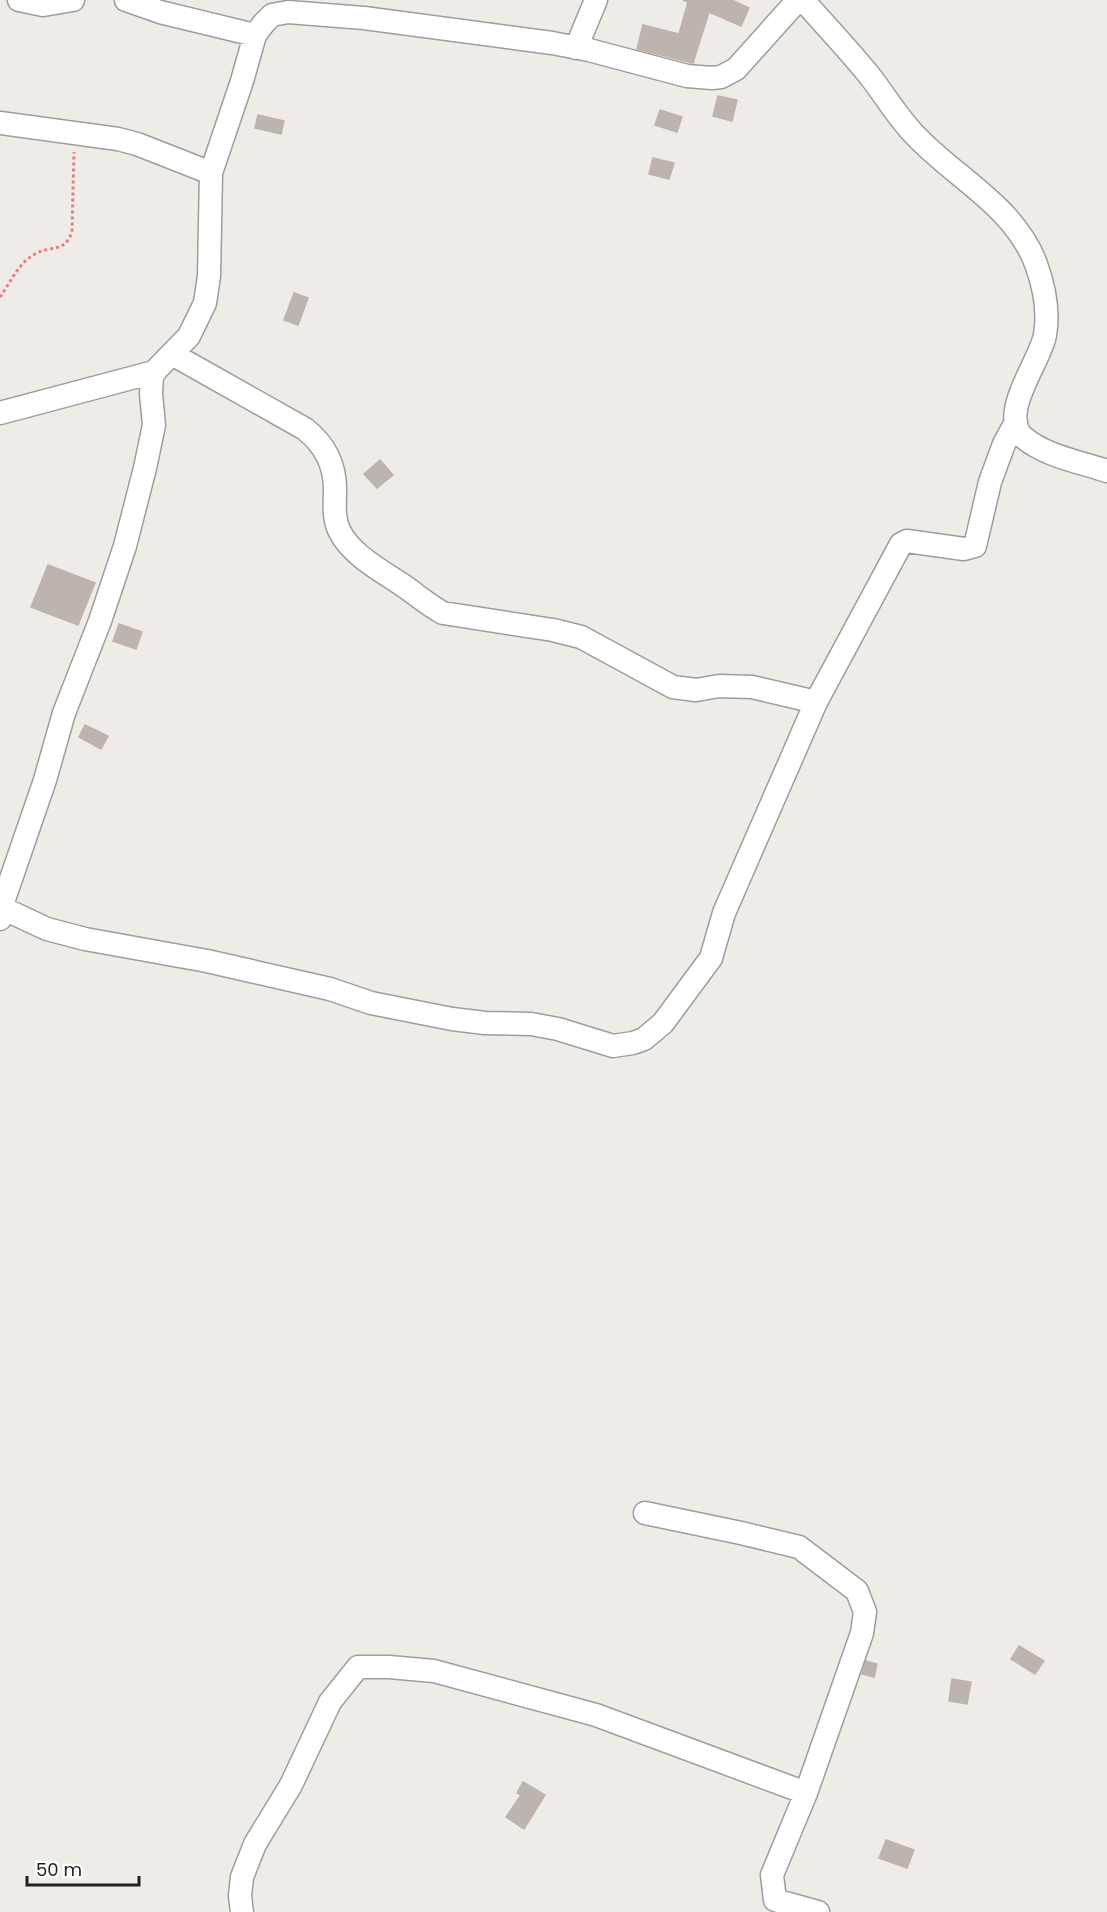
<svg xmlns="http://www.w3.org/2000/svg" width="1107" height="1912" font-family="Poppins,sans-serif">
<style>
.building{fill:#bdb4b0;stroke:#c0b2ab;stroke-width:1.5}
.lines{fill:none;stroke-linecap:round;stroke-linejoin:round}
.minor-casing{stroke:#9d9d9d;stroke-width:25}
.path{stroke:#ec7b7d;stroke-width:3;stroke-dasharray:3 3;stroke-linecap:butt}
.minor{stroke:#fff;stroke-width:22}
</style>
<rect width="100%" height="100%" fill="#efece7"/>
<path class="building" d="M683,0H732L749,8L741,26L709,12L693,63L637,49L643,25L679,34L688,2Z
M718,96L737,100L732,121L713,116Z
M660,110L682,117L677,132L655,125Z
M258,115L284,121L281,134L255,128Z
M653,158L674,163L669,179L649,174Z
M294,293L308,298L298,325L284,320Z
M380,460L393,475L377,488L364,474Z
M48,565L95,583L78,625L31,607Z
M119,624L142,632L136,649L113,641Z
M85,725L108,736L101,749L79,737Z
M1019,1646L1044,1661L1035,1674L1011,1659Z
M866,1661L877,1664L874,1677L862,1674Z
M952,1679L971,1682L967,1704L949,1701Z
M523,1782L545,1795L524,1829L506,1817L521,1795L517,1793Z
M886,1840L914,1850L907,1868L879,1858Z"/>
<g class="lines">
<defs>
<path id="minor" d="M19,0L43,5L73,0
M126,0L160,12L255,35
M803,0C825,25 848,49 869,75C884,94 896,115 913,133C953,177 1014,205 1036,264C1044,286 1049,312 1045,335C1041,360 998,414 1023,437C1045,456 1080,462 1107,471
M576,48L596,0
M0,123L118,139L137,144L211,173
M172,354L305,429C324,444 335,464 335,489C335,503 333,517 339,530C350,554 380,570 401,584C416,594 428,605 443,613L553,630L581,637L673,687L696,690L719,686L752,687L816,702L901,544L907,541L964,549L975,546L990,482L1004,444L1016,422
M0,413L154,372
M0,907L47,929L85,939L207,961L330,989L371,1003L452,1019L485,1023L531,1024L558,1029L613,1046L633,1043L644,1039L663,1023L711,958L724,913L816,702
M0,919L1,908L45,780L64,713L100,621L125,546L145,468L154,425L151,394L152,376L157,369L189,336L205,303L209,276L211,173L242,81L255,35L264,23L272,15L288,12L364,18L552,43L589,50L687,76L712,78L721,77L736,69L798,0
M645,1513L741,1533L799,1547L857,1591L865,1612L862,1633L806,1793L772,1875L775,1900L818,1912
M242,1912L240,1896L242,1877L255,1844L291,1785L330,1702L358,1667H389L434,1671L596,1715L806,1793"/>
</defs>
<use href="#minor" class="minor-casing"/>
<path class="path" d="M0,297C11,282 18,263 35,254C51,245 67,253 72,230L74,152"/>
<use href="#minor" class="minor"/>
</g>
<path d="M27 1876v9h112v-9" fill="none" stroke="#202020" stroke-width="3"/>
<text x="36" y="1876" font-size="18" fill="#202020" stroke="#ffffff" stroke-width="4.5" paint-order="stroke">50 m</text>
</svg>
